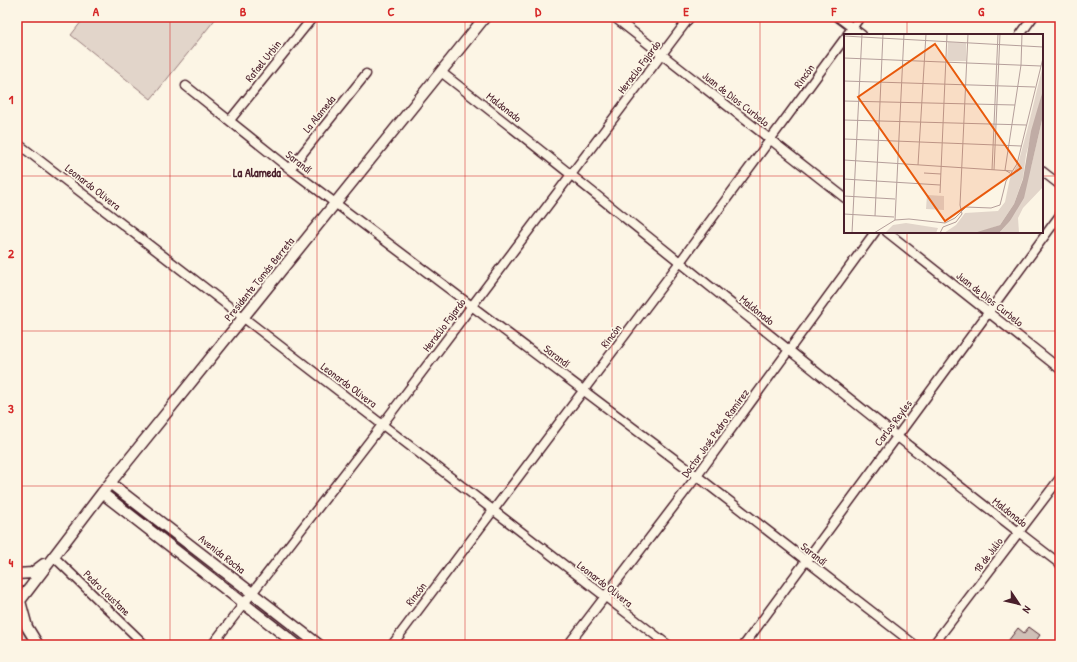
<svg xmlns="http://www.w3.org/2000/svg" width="1077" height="662" font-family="'Patrick Hand',sans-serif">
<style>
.green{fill:#e2d5ca;stroke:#967a7a}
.building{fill:#cfc0b7;stroke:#4a1f2b}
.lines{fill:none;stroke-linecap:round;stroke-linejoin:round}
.minor-casing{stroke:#4a1f2b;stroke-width:11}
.tertiary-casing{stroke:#4a1f2b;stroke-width:13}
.minor{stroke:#fcf5e5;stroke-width:8}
.tertiary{stroke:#fcf5e5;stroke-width:10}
.grid{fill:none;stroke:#d62828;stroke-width:1;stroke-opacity:0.55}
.labels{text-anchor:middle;stroke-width:3.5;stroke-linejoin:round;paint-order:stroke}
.street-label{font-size:11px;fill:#4a1f2b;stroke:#fcf5e5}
.neighbourhood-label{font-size:12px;font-weight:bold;fill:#4a1f2b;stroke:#fcf5e5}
.inset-road{fill:none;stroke:#b59f9b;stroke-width:1}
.view{fill:#e8590c;fill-opacity:0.15;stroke:#e8590c;stroke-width:2}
.inset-edge{fill:none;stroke:#4a1f2b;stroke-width:2}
.neatline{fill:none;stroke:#d62828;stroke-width:1.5}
.grid-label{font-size:13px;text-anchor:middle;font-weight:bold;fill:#d62828}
</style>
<rect width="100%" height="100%" fill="#fcf5e5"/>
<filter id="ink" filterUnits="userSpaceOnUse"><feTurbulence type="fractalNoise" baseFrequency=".025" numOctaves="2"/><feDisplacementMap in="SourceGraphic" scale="8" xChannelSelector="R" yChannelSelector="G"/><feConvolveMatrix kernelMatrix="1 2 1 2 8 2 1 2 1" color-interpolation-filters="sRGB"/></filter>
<g filter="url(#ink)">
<path class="green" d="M85,17H217L151,99L71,35Z
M17,623L31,645H17Z"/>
<path class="building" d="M1029,627L1040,635L1033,645H1014L1008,641L1018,628L1024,633Z"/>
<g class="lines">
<defs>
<path id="minor" d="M614,17L845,198
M838,17L862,35
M847,35L860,17
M1020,35L1033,17
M441,72C649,234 851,404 1060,564
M186,86L290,169L697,476L915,645
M230,120L313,17
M17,143L668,645
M290,169L366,74
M1042,171L1060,185
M887,232L1060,369
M53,556L145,645
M212,645L382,425L690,17
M392,645L680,262L845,38
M568,645L697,476L875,232
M744,645L1060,215
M933,645L1060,478"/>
<path id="tertiary" d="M110,483L319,645
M102,493L297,645
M17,574L32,573L44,564
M17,590L27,627L38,645
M19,602L102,493L485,17"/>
</defs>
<use href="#minor" class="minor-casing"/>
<use href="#tertiary" class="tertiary-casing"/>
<use href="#minor" class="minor"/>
<use href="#tertiary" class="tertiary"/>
</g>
</g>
<path class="grid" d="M170,17V645M317,17V645M465,17V645M612,17V645M760,17V645M907,17V35M17,176H845M1042,176H1060M907,232V645M17,331H1060M17,486H1060"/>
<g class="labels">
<g class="street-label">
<text transform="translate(263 61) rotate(-51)" y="4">Rafael Urbin</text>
<text transform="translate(639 67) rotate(-53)" y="4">Heraclio Fajardo</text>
<text transform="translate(804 76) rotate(-54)" y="4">Rincón</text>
<text transform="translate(736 99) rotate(38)" y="4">Juan de Dios Curbelo</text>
<text transform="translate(504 107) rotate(38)" y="4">Maldonado</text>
<text transform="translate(319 114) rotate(-51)" y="4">La Alameda</text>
<text transform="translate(299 162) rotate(38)" y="4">Sarandí</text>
<text transform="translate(93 187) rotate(38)" y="4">Leonardo Olivera</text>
<text transform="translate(259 279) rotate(-51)" y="4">Presidente Tomás Berreta</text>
<text transform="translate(990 299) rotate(38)" y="4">Juan de Dios Curbelo</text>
<text transform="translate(757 310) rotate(39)" y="4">Maldonado</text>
<text transform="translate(444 325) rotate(-53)" y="4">Heraclio Fajardo</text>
<text transform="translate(611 336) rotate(-53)" y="4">Rincón</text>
<text transform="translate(557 356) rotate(37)" y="4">Sarandí</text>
<text transform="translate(349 385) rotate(37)" y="4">Leonardo Olivera</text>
<text transform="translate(893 423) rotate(-53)" y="4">Carlos Reyles</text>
<text transform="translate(715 433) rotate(-54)" y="4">Doctor José Pedro Ramírez</text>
<text transform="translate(1010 512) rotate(38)" y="4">Maldonado</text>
<text transform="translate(222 554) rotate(38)" y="4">Avenida Rocha</text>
<text transform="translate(814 554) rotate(38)" y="4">Sarandí</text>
<text transform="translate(988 555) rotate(-53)" y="4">18 de Julio</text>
<text transform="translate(605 584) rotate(38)" y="4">Leonardo Olivera</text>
<text transform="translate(107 593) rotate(44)" y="4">Pedro Loustane</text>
<text transform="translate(416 594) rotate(-53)" y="4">Rincón</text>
</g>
<g class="neighbourhood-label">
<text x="257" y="177">La Alameda</text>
</g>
</g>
<g transform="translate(844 34)">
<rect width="199" height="199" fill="#fcf5e5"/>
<path d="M104,8L122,9V27H103ZM199,31V56L182,121L179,144L170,170L156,191L133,199H100L112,191L121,179L154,177L161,168L166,144L174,130L183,97ZM199,82V153L179,174L174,184L175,199H155L166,187L187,133ZM83,161L100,162V176L82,175ZM62,189L81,192L94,194L92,199H41L49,191Z" fill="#e2d5ca"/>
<path d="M199,56V82L180,164L166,187L155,199H130L156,191L170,170L179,145L187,97Z" fill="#c0aca5"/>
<path class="inset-road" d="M0,2L199,13M0,24L197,32M0,47L191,53M0,67L171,71M0,86L182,91M0,105L177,112M0,126L168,137M74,131L82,0M148,136L154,0M150,136L156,0M80,139L97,140M166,139L161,136L177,31L178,0M0,145L96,151M96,159L103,0M0,162L51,165M0,180L50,183M31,182L39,0M51,186L60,0M8,199L18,0M30,199L51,186L65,185L101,189L111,184L122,173L147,174L156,171L162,147L173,130L199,24M96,199L99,193L112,188L118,180L116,171L124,0"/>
<path class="view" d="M91,10L177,134L101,187L14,63Z"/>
<rect width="199" height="199" class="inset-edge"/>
</g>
<rect width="1077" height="662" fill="none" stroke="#fcf5e5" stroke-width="44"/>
<g transform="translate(1019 604) rotate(125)" stroke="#fcf5e5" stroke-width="3" paint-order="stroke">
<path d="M0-3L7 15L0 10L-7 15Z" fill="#4a1f2b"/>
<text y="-6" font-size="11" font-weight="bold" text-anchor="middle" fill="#4a1f2b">N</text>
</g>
<rect x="22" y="22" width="1033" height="618" class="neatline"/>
<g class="grid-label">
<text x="96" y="16">A</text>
<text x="243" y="16">B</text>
<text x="391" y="16">C</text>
<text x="538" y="16">D</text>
<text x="686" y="16">E</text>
<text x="834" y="16">F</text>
<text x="981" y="16">G</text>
<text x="11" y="104">1</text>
<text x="11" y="258">2</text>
<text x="11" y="413">3</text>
<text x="11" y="567">4</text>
</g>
</svg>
